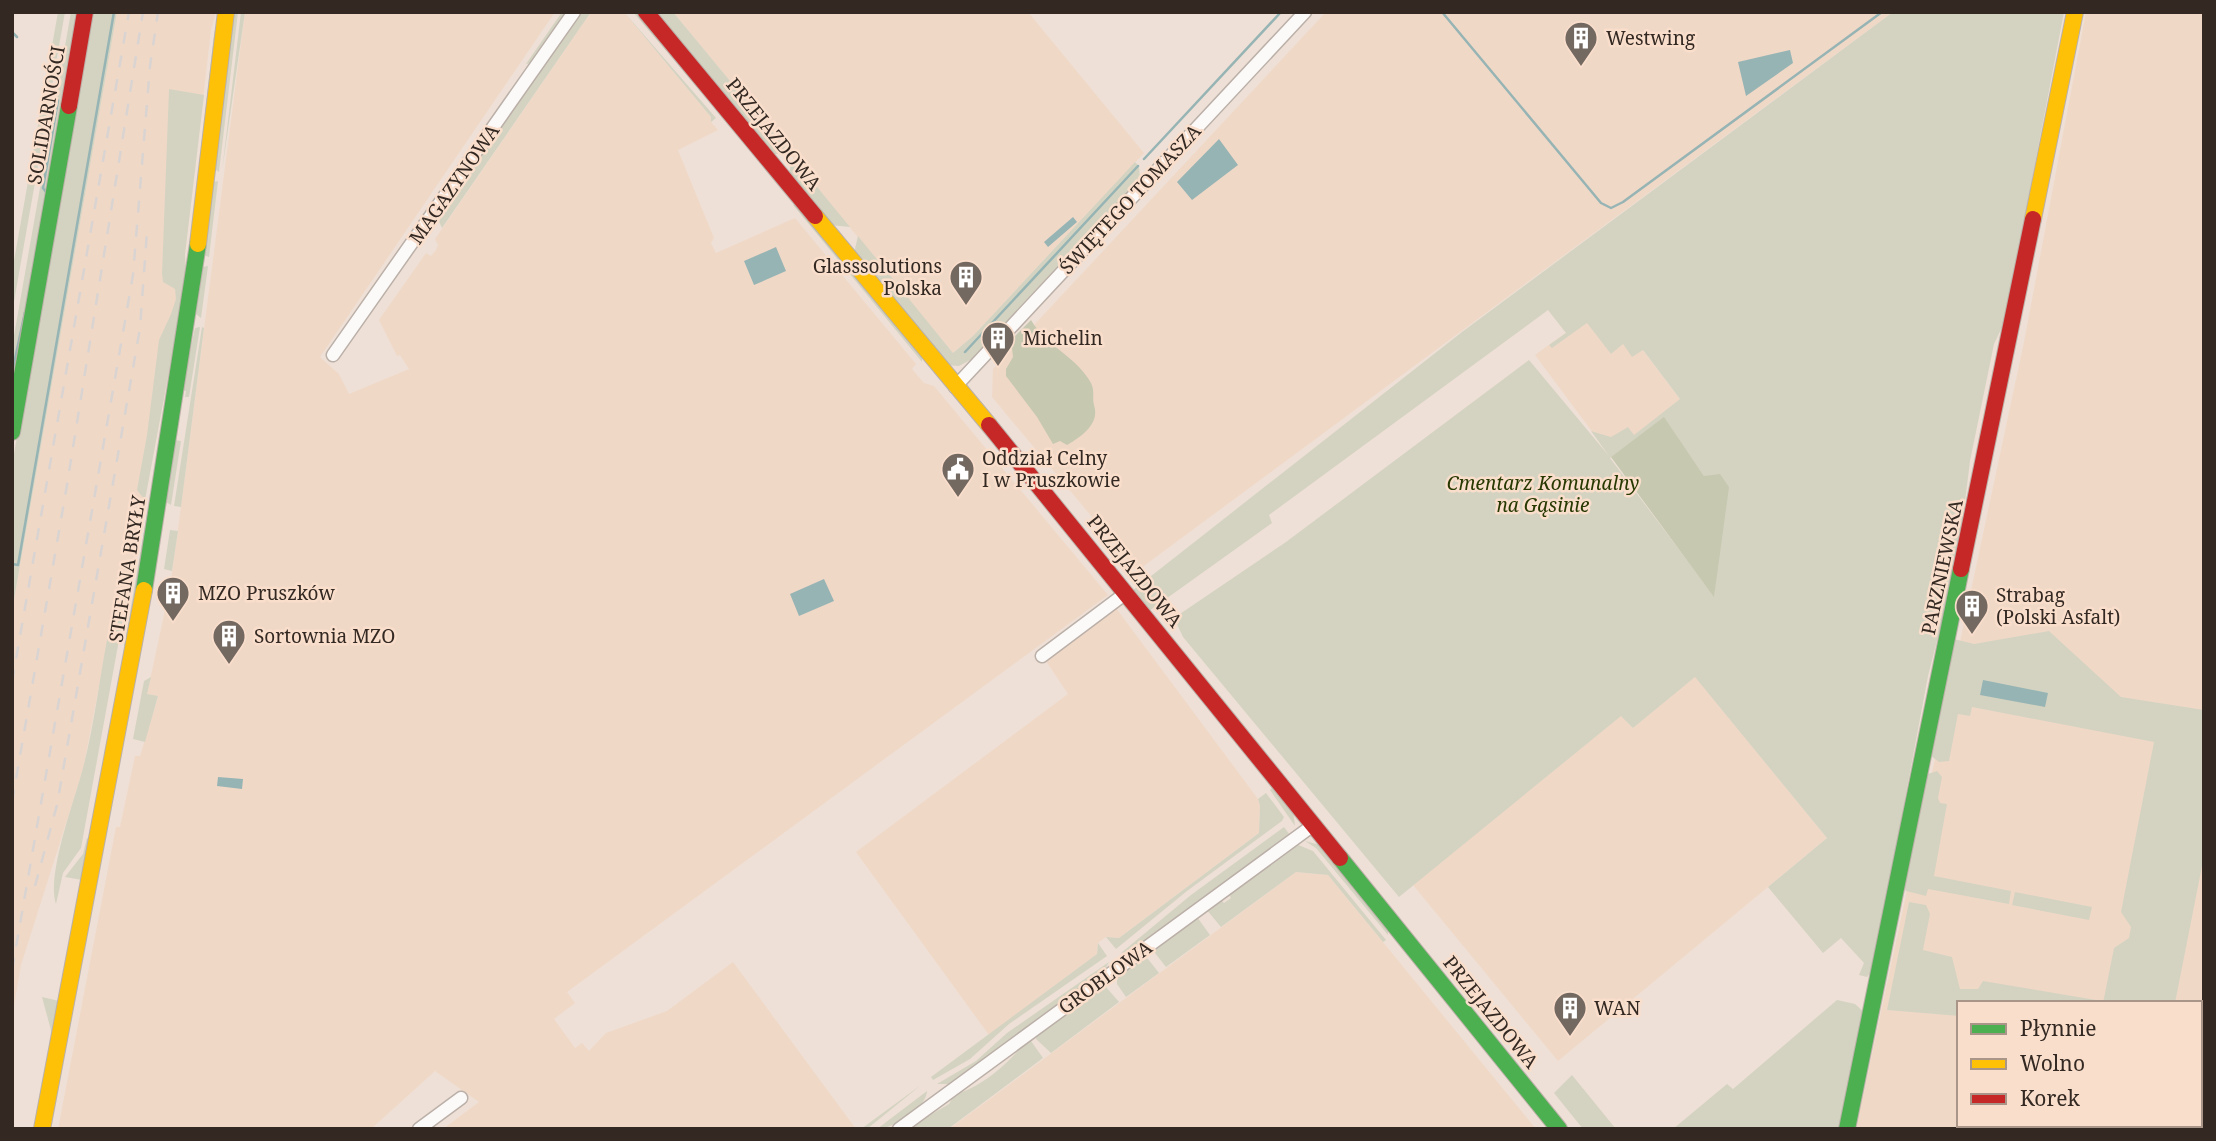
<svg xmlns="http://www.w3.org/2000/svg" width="2216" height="1141" font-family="'Noto Serif',serif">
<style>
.built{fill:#f0d8c7;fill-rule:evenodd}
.green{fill:#d4d3c1;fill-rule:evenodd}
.forest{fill:#c6c8b0}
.water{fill:#96b4b4}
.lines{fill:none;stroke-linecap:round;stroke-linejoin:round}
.stream{stroke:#96b4b4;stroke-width:2.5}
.street-casing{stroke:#bbb0a8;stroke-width:15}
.fast-casing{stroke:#bbb0a8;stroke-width:18}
.slow-casing{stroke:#bbb0a8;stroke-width:18}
.jam-casing{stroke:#bbb0a8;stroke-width:18}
.street{stroke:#fcfaf9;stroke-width:12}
.fast{stroke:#4caf50;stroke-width:16}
.slow{stroke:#ffc107;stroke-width:16}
.jam{stroke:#c62828;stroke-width:16}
.rail{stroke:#d9d4d1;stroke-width:2.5;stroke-dasharray:12 12;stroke-linecap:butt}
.labels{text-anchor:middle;stroke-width:5;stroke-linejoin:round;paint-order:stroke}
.poi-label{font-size:19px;fill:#332922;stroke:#f9decc;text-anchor:start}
.street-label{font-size:19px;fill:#332922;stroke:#f9decc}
.park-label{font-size:19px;font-style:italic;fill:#273800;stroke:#f9decc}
</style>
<rect width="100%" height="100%" fill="#eee0d6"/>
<path class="built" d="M117,12H216L211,30L185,254L186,280L125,605L110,629L83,770L21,965L12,1017V611Z
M245,12H555L320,357L339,374L349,394L409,369L400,355L397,356L379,320L426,253L431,256L436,250L438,245L435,239L591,12H624L711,117V122L718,130L678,150L714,238L711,243L716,253L795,218L916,364L912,369L924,383L934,386L1108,595L567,992L575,1003L554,1019L575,1048L582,1043L589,1051L606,1033L667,1011L733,962L856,1129H443L479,1102L435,1071L371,1129H58L116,827H120L135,756H140L158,697L147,694L170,587L179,522Z
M673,12H1028L1144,153L973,336L953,353Z
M1326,12H1893L1137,571L992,397L993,369Z
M2086,12H2204V1129H1856L2024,342ZM1959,1003H2200V1125H1959Z
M1607,303L1683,403L1611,457L1535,355Z
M1116,608L1258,799L1260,806L1259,833L1119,938L1106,937L1098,943L1097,954L989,1035L856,852L1068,694L1046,661Z
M1695,676L1827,838L1558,1061L1413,885L1621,715L1633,728Z
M1296,872L1328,875L1536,1129H949Z"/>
<path class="green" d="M58,12H65L12,313V272Z
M71,12H81L12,403V347Z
M91,12H117L12,611V465Z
M220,12L190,273L189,254L214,34Z
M231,12H238L219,172L213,168Z
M241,12H245L222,171Z
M562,12H569L531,63L526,64Z
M579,12H591L442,228L437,217Z
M624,12L716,118L711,122V117Z
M633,12H640L719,113Z
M654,12H673L788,151L786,154H774Z
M1893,12H2064L2005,321L1994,344L1970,461L1958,558L1928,676L1873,970L1867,977L1859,975L1864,963L1841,938L1823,953L1768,887L1827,838L1695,677L1633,728L1621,716L1399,897L1183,637L1174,618L1286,542L1529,360L1609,456L1591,431L1611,437L1628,427L1634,435L1680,399L1643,350L1632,357L1623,344L1611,354L1587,323L1552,348L1549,345L1566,333L1548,310L1269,515L1272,523L1149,611L1132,591L1462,332ZM1664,418L1704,476L1720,540L1714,596L1610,458Z
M169,89L204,95L185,254L186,280L145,500L137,490L147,435L159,340L171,314L176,299L175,289L163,282L162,274Z
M792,160H795L850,227L830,225L789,173Z
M1135,162L1138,165L965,352L1139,166L1140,180L972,359L959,366L946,365L887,295L890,292L886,286L882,289L854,253L858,236L953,353L973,336Z
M218,181L209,257L204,255L213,182Z
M793,205H797L922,357V362Z
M208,266L201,318L196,314L203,267Z
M200,327L189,397H185L186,391L182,390L195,328Z
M202,327L204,328L181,507L174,506Z
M174,440L181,441L171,505L166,502Z
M142,514L81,848L63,873L56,904C46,875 75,799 83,768C94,726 99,682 107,640L110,629L125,605Z
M147,514L149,515L130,647L124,646Z
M170,530L178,531L172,571L164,569Z
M2049,631L2121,697L2204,710V856L2175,1003H2103L2114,948L2129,938L2131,927L2121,912L2154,742L1972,707L1970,716L1958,714L1949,761L1939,762L1931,756L1954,639L1974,644Z
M151,677L147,694L158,696L145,742L133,739L144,681Z
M1937,771L1942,777L1938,798L1940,803L1947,804L1934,876L2011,891L2009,904L1928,889L1926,896L1906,891L1903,887L1925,775Z
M1272,788L1293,810L1295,826L1270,790Z
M1266,793L1284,817L1282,821L1187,891L1116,949L1106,937L1119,938L1259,833L1260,806L1258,799Z
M1284,827L1290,835L1131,951L1121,953L1191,895Z
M87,838L93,839L82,880L65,877L83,854Z
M1305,841L1320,845L1388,928V935L1316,848Z
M1296,844L1313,851L1386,940L1383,942L1328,875L1296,872L1221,927L1206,909L1220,899L1224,903L1231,898L1228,893Z
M2015,892L2092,907L2089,920L2012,905Z
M1909,902L1926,905L1930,914L1923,950L1952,957L1960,989H1978L1983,981L2096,1000V1003H1959V1016L1887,1010Z
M1197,917L1210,935L1166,967L1155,953V947Z
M1098,943L1107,956L1009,1024L970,1059L933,1080L931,1077L1097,954Z
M1141,957L1148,959L1159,973L1126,997L1117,984V977Z
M1109,962L1104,971L951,1084H937L976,1061L1007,1033Z
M1106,987L1119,1002L1051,1053L1036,1039L1037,1034C1058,1018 1082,1010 1099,988Z
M42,997L59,1001L52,1059H47L52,1034Z
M1837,1000L1855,1004L1865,1013L1843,1129H1673L1727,1084L1733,1089Z
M1026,1041H1031L1043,1058L948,1129H913L915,1124L949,1104L955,1094C981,1088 1010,1062 1026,1041Z
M1572,1075L1616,1129H1583L1554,1093Z
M921,1085L867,1129H861Z
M927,1091C926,1109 893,1129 877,1129Z"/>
<path class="forest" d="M1031,320C1046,346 1077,357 1091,383C1095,391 1092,397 1094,405C1100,423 1083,436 1067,445L1060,441L1053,444L1037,417L1006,376V369L1013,357L1011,340Z
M1664,417L1704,476L1720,474L1729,487L1714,597L1611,457Z"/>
<path class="water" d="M1790,50L1793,63L1746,96L1738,62Z
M1219,139L1238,165L1192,200L1177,182Z
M1073,217L1077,222L1048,247L1044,242Z
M776,247L786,271L754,285L744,261Z
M824,579L834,601L799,616L790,594Z
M1983,680L2048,693L2045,707L1980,695Z
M218,777L243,779L242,789L217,786Z"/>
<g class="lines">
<path class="stream" d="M1442,12L1601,203L1611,208L1623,202L1882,12
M12,32L17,37
M1144,159L1281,12
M46,192L43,188L58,100
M965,352L1138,166
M12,373L25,312
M12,564L18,565L114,12"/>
<defs>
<path id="street" d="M333,355L574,12
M955,387L1305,12
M1042,656L1126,593
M419,1129L461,1098
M899,1129L1312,826"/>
<path id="fast" d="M12,432L69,106
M144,590L198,244
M1340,858L1559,1129
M1847,1129L1961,569"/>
<path id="slow" d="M815,216L989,425
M2033,219L2075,12
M198,244L226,12
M42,1129L144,590"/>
<path id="jam" d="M646,12L815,216
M69,106L85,12
M989,425L1340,858
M1961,569L2033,219"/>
</defs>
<use href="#street" class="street-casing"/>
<use href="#fast" class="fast-casing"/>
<use href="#slow" class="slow-casing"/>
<use href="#jam" class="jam-casing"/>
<use href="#street" class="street"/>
<use href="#fast" class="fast"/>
<use href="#slow" class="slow"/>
<use href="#jam" class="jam"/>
<path class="rail" d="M12,682L129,12
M12,802L66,491L143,12
M35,886L57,805L140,328L147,232
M12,970L133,275L150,66L158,12"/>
</g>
<defs>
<symbol id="building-pin" viewBox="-11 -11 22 30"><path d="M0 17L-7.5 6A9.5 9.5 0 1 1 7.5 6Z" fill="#746961" stroke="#f9decc"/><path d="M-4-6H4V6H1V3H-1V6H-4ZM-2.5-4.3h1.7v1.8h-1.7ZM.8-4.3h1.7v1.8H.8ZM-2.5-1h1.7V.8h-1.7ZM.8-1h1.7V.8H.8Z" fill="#fff"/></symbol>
<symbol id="civic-pin" viewBox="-11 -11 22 30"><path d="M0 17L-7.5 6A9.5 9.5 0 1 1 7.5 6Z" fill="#746961" stroke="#f9decc"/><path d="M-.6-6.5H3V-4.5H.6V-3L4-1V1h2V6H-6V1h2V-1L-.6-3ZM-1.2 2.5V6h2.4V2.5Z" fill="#fff"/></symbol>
</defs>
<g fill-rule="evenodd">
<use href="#building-pin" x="1562" y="19" width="38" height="52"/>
<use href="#building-pin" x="947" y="258" width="38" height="52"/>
<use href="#building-pin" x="979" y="319" width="38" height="52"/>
<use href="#civic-pin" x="939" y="450" width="38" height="52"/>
<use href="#building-pin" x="154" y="574" width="38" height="52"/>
<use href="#building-pin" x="1953" y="587" width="38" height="52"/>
<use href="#building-pin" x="210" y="617" width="38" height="52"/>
<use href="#building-pin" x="1551" y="989" width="38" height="52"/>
</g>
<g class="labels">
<g class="poi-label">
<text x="1606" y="45">Westwing</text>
<text x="942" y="273" text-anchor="end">Glasssolutions<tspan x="942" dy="22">Polska</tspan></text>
<text x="1023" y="345">Michelin</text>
<text x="982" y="465">Oddział Celny<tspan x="982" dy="22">I w Pruszkowie</tspan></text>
<text x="198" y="600">MZO Pruszków</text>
<text x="1996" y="602">Strabag<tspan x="1996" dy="22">(Polski Asfalt)</tspan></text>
<text x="254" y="643">Sortownia MZO</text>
<text x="1594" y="1015">WAN</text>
</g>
<g class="street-label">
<text transform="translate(46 115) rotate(-80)" y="7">SOLIDARNOŚCI</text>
<text transform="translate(774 134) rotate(51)" y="7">PRZEJAZDOWA</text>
<text transform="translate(454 184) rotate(-55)" y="7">MAGAZYNOWA</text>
<text transform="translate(1130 199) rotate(-47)" y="7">ŚWIĘTEGO TOMASZA</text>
<text transform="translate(1942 567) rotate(-78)" y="7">PARZNIEWSKA</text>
<text transform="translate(127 569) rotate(-81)" y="7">STEFANA BRYŁY</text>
<text transform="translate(1135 571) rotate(51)" y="7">PRZEJAZDOWA</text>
<text transform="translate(1105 977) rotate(-36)" y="7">GROBLOWA</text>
<text transform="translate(1491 1012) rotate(51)" y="7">PRZEJAZDOWA</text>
</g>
<g class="park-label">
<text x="1543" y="490">Cmentarz Komunalny<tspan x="1543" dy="22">na Gąsinie</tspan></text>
</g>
</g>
<rect width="2216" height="1141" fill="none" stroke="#332922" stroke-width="28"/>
<rect x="1957" y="1001" width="245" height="126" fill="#f9decc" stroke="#aa9688" stroke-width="2"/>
<rect x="1971" y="1024" width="35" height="10" fill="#4caf50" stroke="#aa9688" stroke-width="2"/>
<text x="2020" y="1036" font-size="21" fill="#332922">Płynnie</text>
<rect x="1971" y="1059" width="35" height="10" fill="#ffc107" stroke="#aa9688" stroke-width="2"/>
<text x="2020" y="1071" font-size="21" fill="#332922">Wolno</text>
<rect x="1971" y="1094" width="35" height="10" fill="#c62828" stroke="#aa9688" stroke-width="2"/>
<text x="2020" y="1106" font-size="21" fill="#332922">Korek</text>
</svg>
